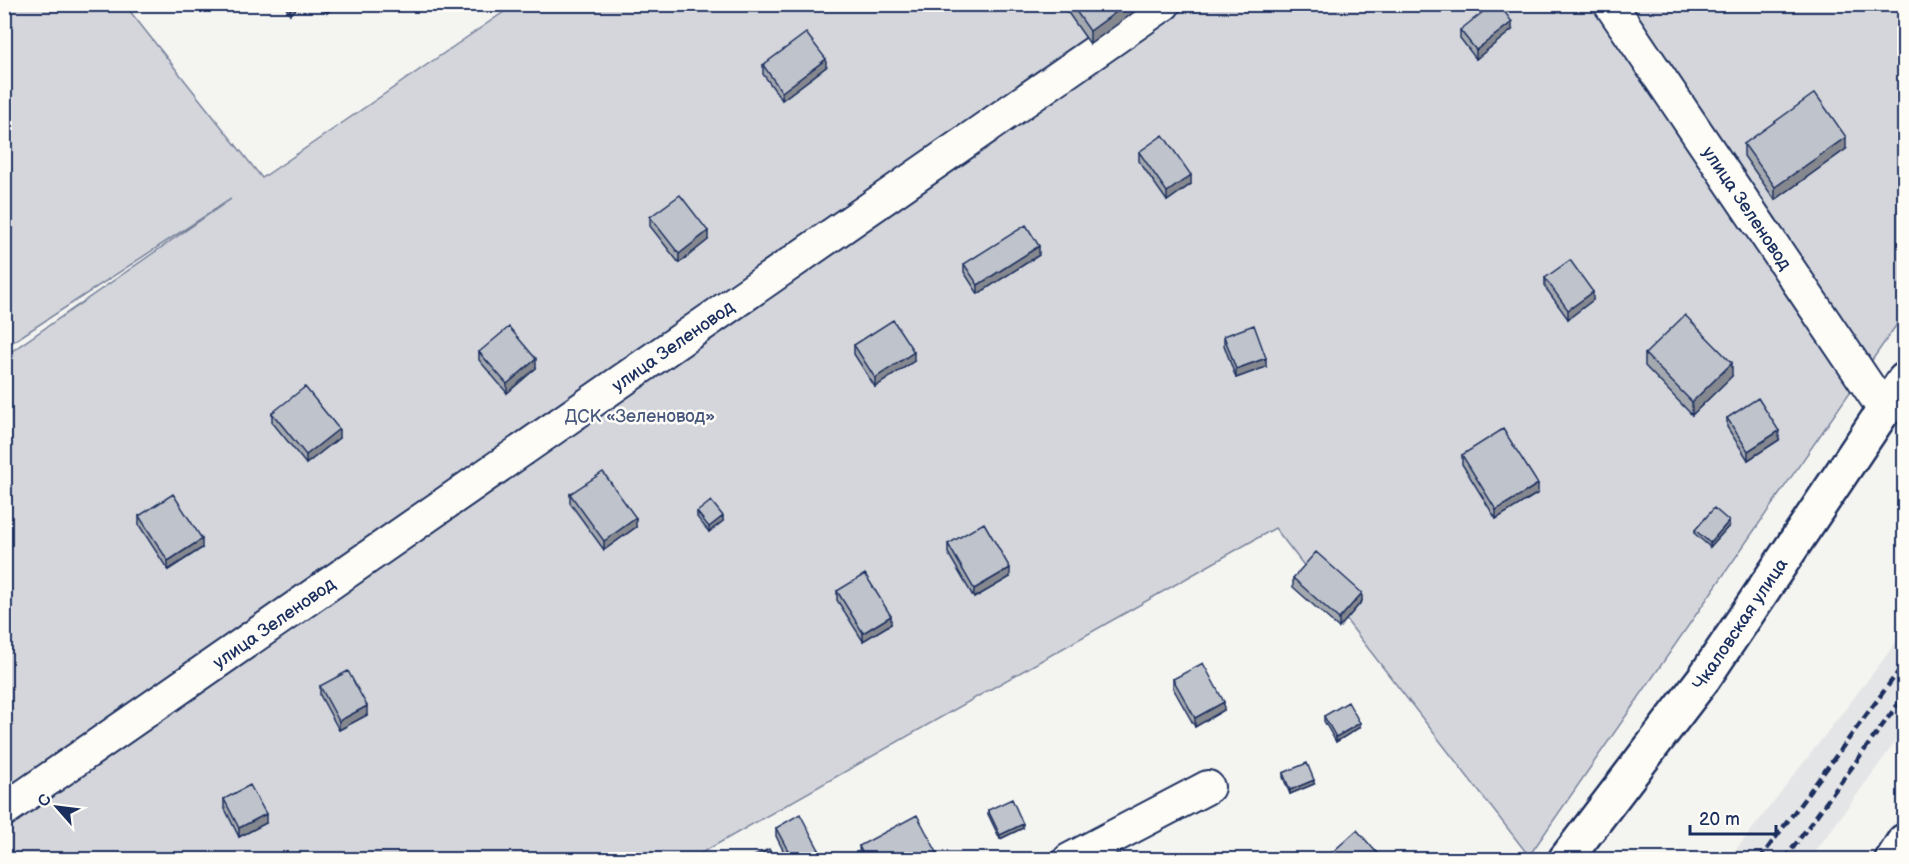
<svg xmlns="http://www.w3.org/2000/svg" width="1909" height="864" font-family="'Balsamiq Sans',sans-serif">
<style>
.built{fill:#e4e5e6}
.green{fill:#d4d6db;stroke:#78829c;stroke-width:1.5}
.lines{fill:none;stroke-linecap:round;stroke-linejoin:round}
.minor-casing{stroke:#1b2f5e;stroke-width:36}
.tertiary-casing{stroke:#1b2f5e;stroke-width:38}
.minor{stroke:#fdfcf7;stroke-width:32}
.tertiary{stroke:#fdfcf7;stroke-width:33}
.rail{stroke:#1b2f5e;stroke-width:4.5;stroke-dasharray:9 4.5;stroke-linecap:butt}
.wall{fill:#a4a8af;stroke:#1b2f5e;stroke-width:1.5}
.shaded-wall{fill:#86888f;stroke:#1b2f5e;stroke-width:1.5}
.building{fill:#bfc3cc;stroke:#1b2f5e;stroke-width:1.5}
.labels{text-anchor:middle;stroke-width:5;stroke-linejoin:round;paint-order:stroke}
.street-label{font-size:18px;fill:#1b2f5e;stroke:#fdfcf7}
.park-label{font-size:18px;fill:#49597d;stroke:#fdfcf7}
</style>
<rect width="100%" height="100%" fill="#f4f4f1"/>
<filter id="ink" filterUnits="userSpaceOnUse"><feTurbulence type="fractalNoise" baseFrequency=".0167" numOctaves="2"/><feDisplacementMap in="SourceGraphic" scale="12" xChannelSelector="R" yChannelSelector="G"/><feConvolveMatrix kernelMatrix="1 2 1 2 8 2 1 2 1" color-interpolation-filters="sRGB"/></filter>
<g filter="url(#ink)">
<path class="built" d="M1904,630V730L1810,859H1729L1884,659Z"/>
<path class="green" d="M5,5H125L262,178L514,5H1904V314L1529,856L1275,528L691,859H6L5,356L231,199L5,347Z"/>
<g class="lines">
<defs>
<path id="minor" d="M1610,4L1885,411
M4,810L1164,4
M1069,860L1208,787"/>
<path id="tertiary" d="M1565,860L1704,678L1904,380
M1892,860L1904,841"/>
</defs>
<use href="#minor" class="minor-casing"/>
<use href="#tertiary" class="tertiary-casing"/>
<use href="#minor" class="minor"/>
<use href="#tertiary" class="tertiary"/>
<path class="rail" d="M1759,860L1904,664
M1784,860L1904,696"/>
</g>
<path class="wall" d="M283,4H303L290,14Z
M320,4H338L327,13Z
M1064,4H1145L1090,44L1064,7Z
M1894,4H1905V23L1894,7Z
M1460,30H1512L1476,59L1460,38Z
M763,65L826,67L782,100L763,74Z
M1744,144L1846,149L1775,200L1744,156Z
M1139,152L1191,184L1167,201L1139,161Z
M650,217L708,240L679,263L650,226Z
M1039,255L978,294L964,272V264Z
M1545,278L1593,300L1568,319L1545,287Z
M1224,336L1266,367L1236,378L1224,345Z
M854,345L914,361L875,387L854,354Z
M479,352L536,368L507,393L479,360Z
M1645,354L1732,376L1692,415L1645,366Z
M272,413L339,438L306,464L272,422Z
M1727,418L1779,440L1748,460L1727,427Z
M1462,455L1538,493L1496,519L1462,464Z
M570,494L636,527L604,550L570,503Z
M697,512L723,521L709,532L697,517Z
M139,516L202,548L168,570L139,525Z
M1729,526L1710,547L1695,534V530Z
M948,544L1010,577L974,598L948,553Z
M1293,578L1362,601L1339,628L1293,587Z
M837,591L891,624L863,641L837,600Z
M1173,679L1224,710L1195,727L1173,688Z
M320,686L367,715L339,730L320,695Z
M1324,716L1360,727L1336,742L1324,721Z
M1283,773L1314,784L1290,794L1283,777Z
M224,799L266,823L239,837L224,807Z
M988,810L1023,828L1000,839L988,814Z
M776,828L819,858L817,860H788L776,836Z
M859,846L941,860H860Z"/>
<path class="shaded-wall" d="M297,4H303L290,14V10Z
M327,4H338L327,13Z
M1127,4H1145L1090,44V31Z
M1512,22V30L1476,59V50Z
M826,59V67L782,100V92Z
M1846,137V149L1775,200V187Z
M1191,175V184L1167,201V192Z
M708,231V240L679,263V254Z
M1039,246V255L978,294V285Z
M1593,292V300L1568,319V310Z
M914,352V361L875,387V378Z
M1266,358V367L1236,378V369Z
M536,359V368L507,393V384Z
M1732,363V376L1692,415V402Z
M339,429V438L306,464V455Z
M1779,431V440L1748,460V451Z
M1538,484V493L1496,519V510Z
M723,516V521L709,532V527Z
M636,518V527L604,550V541Z
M1729,521V526L1710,547V543Z
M202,539V548L168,570V561Z
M1010,568V577L974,598V589Z
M1362,593V601L1339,628V619Z
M891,616V624L863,641V633Z
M1224,702V710L1195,727V718Z
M367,706V715L339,730V721Z
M1360,723V727L1336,742V737Z
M1314,780V784L1290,794V790Z
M266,814V823L239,837V828Z
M1023,824V828L1000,839V835Z
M819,850V858L817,860H801Z"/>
<path class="building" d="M286,4H297L290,10Z
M1071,4H1127L1090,31Z
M1493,4H1499L1512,22L1476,50L1460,30Z
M1895,4H1905V19Z
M806,33L826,59L782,92L763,65Z
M1815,93L1846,137L1775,187L1744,144Z
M1163,135L1191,175L1167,192L1139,152Z
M680,195L708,231L679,254L650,217Z
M1026,225L1039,246L978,285L964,264Z
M1570,260L1593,292L1568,310L1545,278Z
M1685,315L1732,363L1692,402L1645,354Z
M893,320L914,352L875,378L854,345Z
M1254,325L1266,358L1236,369L1224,336Z
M509,327L536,359L507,384L479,352Z
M305,387L339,429L306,455L272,413Z
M1758,398L1779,431L1748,451L1727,418Z
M1503,429L1538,484L1496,510L1462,455Z
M603,472L636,518L604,541L570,494Z
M173,494L202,539L168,561L139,516Z
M711,501L723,516L709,527L697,512Z
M1714,508L1729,521L1710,543L1695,530Z
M984,523L1010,568L974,589L948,544Z
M1316,552L1362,593L1339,619L1293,578Z
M865,574L891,616L863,633L837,591Z
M1203,663L1224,702L1195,718L1173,679Z
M348,671L367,706L339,721L320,686Z
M1348,702L1360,723L1336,737L1324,716Z
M1307,763L1314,780L1290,790L1283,773Z
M250,785L266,814L239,828L224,799Z
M1012,799L1023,824L1000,835L988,810Z
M800,814L819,850L801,860H793L776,828Z
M917,815L941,860H866L859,846Z
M1357,830L1383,860H1328L1327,857Z
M769,849L775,860H751L750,858Z"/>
</g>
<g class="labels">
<g class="street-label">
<text transform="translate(1747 208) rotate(56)" y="6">улица Зеленовод</text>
<text transform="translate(673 346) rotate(-35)" y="6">улица Зеленовод</text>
<text transform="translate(274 623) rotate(-35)" y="6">улица Зеленовод</text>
<text transform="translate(1740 624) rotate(-56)" y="6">Чкаловская улица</text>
</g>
<g class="park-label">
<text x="640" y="422">ДСК «Зеленовод»</text>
</g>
</g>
<rect width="1909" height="864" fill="none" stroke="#fdfcf7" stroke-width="24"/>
<rect x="12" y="12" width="1885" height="840" fill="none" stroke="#1b2f5e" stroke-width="2" filter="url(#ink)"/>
<g transform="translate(57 807) rotate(298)" stroke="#fdfcf7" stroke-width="4.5" paint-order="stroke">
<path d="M0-4.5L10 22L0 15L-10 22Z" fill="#1b2f5e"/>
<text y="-9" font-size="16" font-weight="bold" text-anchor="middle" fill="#1b2f5e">С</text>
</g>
<path d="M1690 825v9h86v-9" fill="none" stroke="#1b2f5e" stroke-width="3"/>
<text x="1699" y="825" font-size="18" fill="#1b2f5e" stroke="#fdfcf7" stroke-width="4.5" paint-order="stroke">20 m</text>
</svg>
